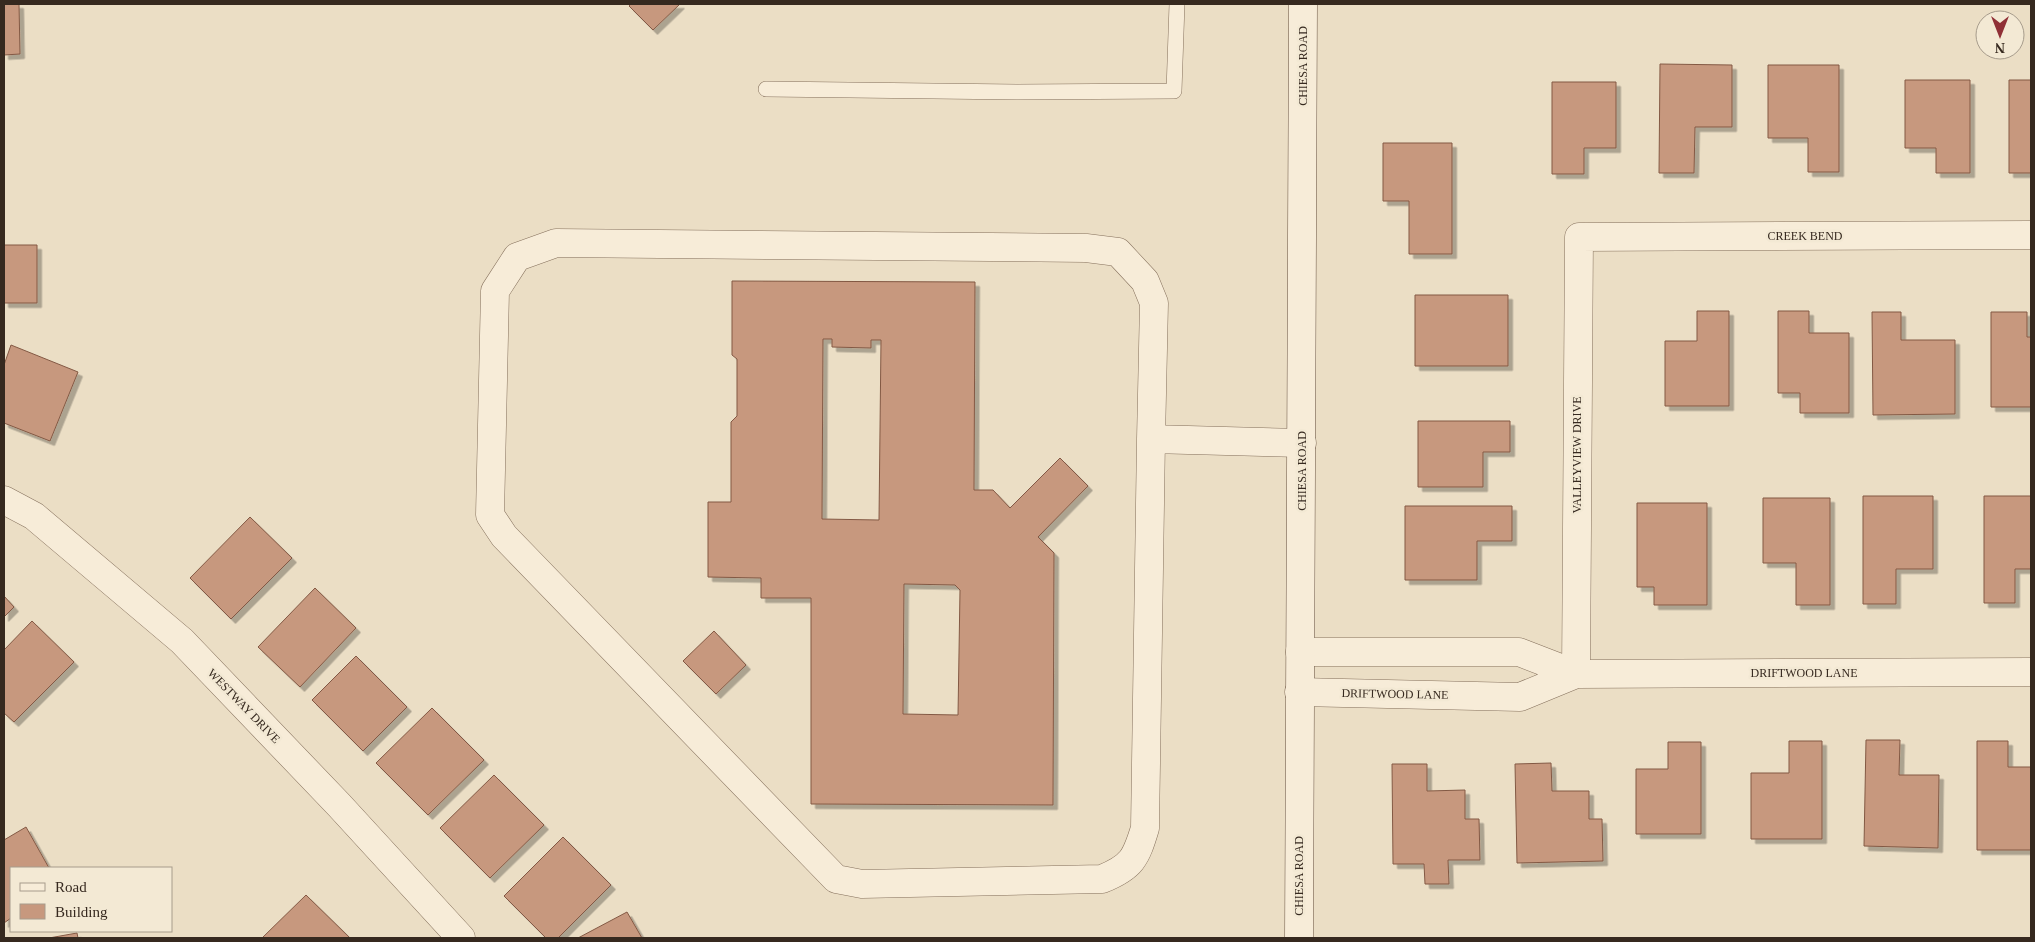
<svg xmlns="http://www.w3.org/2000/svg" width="2035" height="942" font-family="'Times New Roman',serif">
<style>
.building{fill:#c7987e;stroke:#835944;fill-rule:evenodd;filter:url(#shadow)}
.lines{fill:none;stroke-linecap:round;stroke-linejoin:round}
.service-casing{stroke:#85705c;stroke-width:16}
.minor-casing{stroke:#85705c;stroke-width:29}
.secondary-casing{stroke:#675140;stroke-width:29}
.service{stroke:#f7ecd8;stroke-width:15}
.minor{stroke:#f7ecd8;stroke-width:28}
.secondary{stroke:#f7ecd8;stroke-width:28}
.labels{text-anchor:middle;stroke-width:5;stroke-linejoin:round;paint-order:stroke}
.street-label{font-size:12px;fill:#36291f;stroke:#f3e9d4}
</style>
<defs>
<filter id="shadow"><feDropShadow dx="4.5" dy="4.5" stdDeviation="0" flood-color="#0004"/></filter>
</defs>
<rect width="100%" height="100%" fill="#ebdec5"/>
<path class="building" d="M4,4H19L20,54L4,55Z
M631,4H680L653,30L629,6Z
M1660,64L1732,65V127H1695L1694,173H1659Z
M1768,65H1839V172H1808V138H1768Z
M1905,80H1970V173H1936V148H1905Z
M2009,80H2031V173H2009Z
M1552,82H1616V148H1584V174H1552Z
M1383,143H1452V254H1409V201H1383Z
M4,245H37V303H4Z
M732,281L975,282L974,490H993L1010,508L1060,458L1088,486L1038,537L1054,553L1053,805L811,804V598H761V578L708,577V502H731V422L737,416V359L732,355ZM823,339H832V347L871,348V340H881L879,520L822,519ZM904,584L955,585L960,590L958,715L903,714Z
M1415,295H1508V366H1415Z
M1697,311H1729V406H1665V341H1697Z
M1778,311H1809V333H1849V413H1800V393H1778Z
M1872,312H1901V340H1955V414L1873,415Z
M1991,312H2027V337H2031V407H1991Z
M11,345L78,372L50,441L4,423V365Z
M1418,421H1510V452H1483V487H1418Z
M1863,496H1933V569H1896V604H1863Z
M1984,496H2031V569H2015V603H1984Z
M1763,498H1830V605H1796V563H1763Z
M1637,503H1707V605H1654V587H1637Z
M1405,506H1512V541H1477V580H1405Z
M250,517L292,558L231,619L190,578Z
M315,588L356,628L300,687L258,647Z
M4,596L14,607L4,617Z
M32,621L74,662L14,722L4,713V650Z
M714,631L746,665L716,694L683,661Z
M356,656L407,707L363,751L312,700Z
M432,708L484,760L428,815L376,763Z
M1866,740H1900L1899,775H1939L1938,848L1864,846Z
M1789,741H1822V839H1751V773H1789Z
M1977,741H2008V767H2031V850H1977Z
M1668,742H1701V834H1636V769H1668Z
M1551,763L1552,791H1589V819H1602L1603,861L1517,863L1515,764Z
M1392,764H1427V791L1465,790V819H1479L1480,860H1448L1449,884H1425L1424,864H1393Z
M494,775L544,825L490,878L440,828Z
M26,827L49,868H11V918L4,923V840Z
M563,837L611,885L558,938H546L504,896Z
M306,895L350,938H262Z
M627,912L642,938H578Z
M77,933L78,938H49Z"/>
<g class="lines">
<defs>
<path id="service" d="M766,89L1017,92L1174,91L1177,4"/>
<path id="minor" d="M2031,235L1579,237L1576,674L2031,672
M1151,439L1145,828C1136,858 1132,867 1102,879L862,884L836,879L504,536L490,515L495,291L517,257L556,243L1086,248L1118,252L1145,281L1154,303L1151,439L1302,443
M4,500L34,516L182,641L339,805L461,938
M1299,692L1520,697L1576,674L1519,652H1300"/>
<path id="secondary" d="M1299,938L1303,4"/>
</defs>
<use href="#service" class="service-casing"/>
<use href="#minor" class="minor-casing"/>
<use href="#secondary" class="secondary-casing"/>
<use href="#service" class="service"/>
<use href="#minor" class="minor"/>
<use href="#secondary" class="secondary"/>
</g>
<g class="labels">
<g class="street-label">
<text transform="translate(1303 66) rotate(-90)" y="4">CHIESA ROAD</text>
<text x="1805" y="240">CREEK BEND</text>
<text transform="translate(1577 455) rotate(-90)" y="4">VALLEYVIEW DRIVE</text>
<text transform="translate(1302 471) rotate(-90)" y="4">CHIESA ROAD</text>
<text x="1804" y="677">DRIFTWOOD LANE</text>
<text transform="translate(1395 694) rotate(1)" y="4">DRIFTWOOD LANE</text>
<text transform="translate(244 706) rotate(46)" y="4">WESTWAY DRIVE</text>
<text transform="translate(1299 876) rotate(-90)" y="4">CHIESA ROAD</text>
</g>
</g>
<rect width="2035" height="942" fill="none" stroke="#36291f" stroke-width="10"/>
<rect x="10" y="867" width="162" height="65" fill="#f3e9d4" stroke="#a79c8c"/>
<rect x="20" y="883" width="25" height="8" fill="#f7ecd8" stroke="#a79c8c"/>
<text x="55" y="892" font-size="15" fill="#36291f">Road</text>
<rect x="20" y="904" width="25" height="15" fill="#c7987e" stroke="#a79c8c"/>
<text x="55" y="917" font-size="15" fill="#36291f">Building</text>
<g transform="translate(2000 35) rotate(180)"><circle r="24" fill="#f3e9d4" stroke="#a79c8c"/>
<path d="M0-4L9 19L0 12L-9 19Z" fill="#903036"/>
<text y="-8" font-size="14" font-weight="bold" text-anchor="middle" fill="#36291f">N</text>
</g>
</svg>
